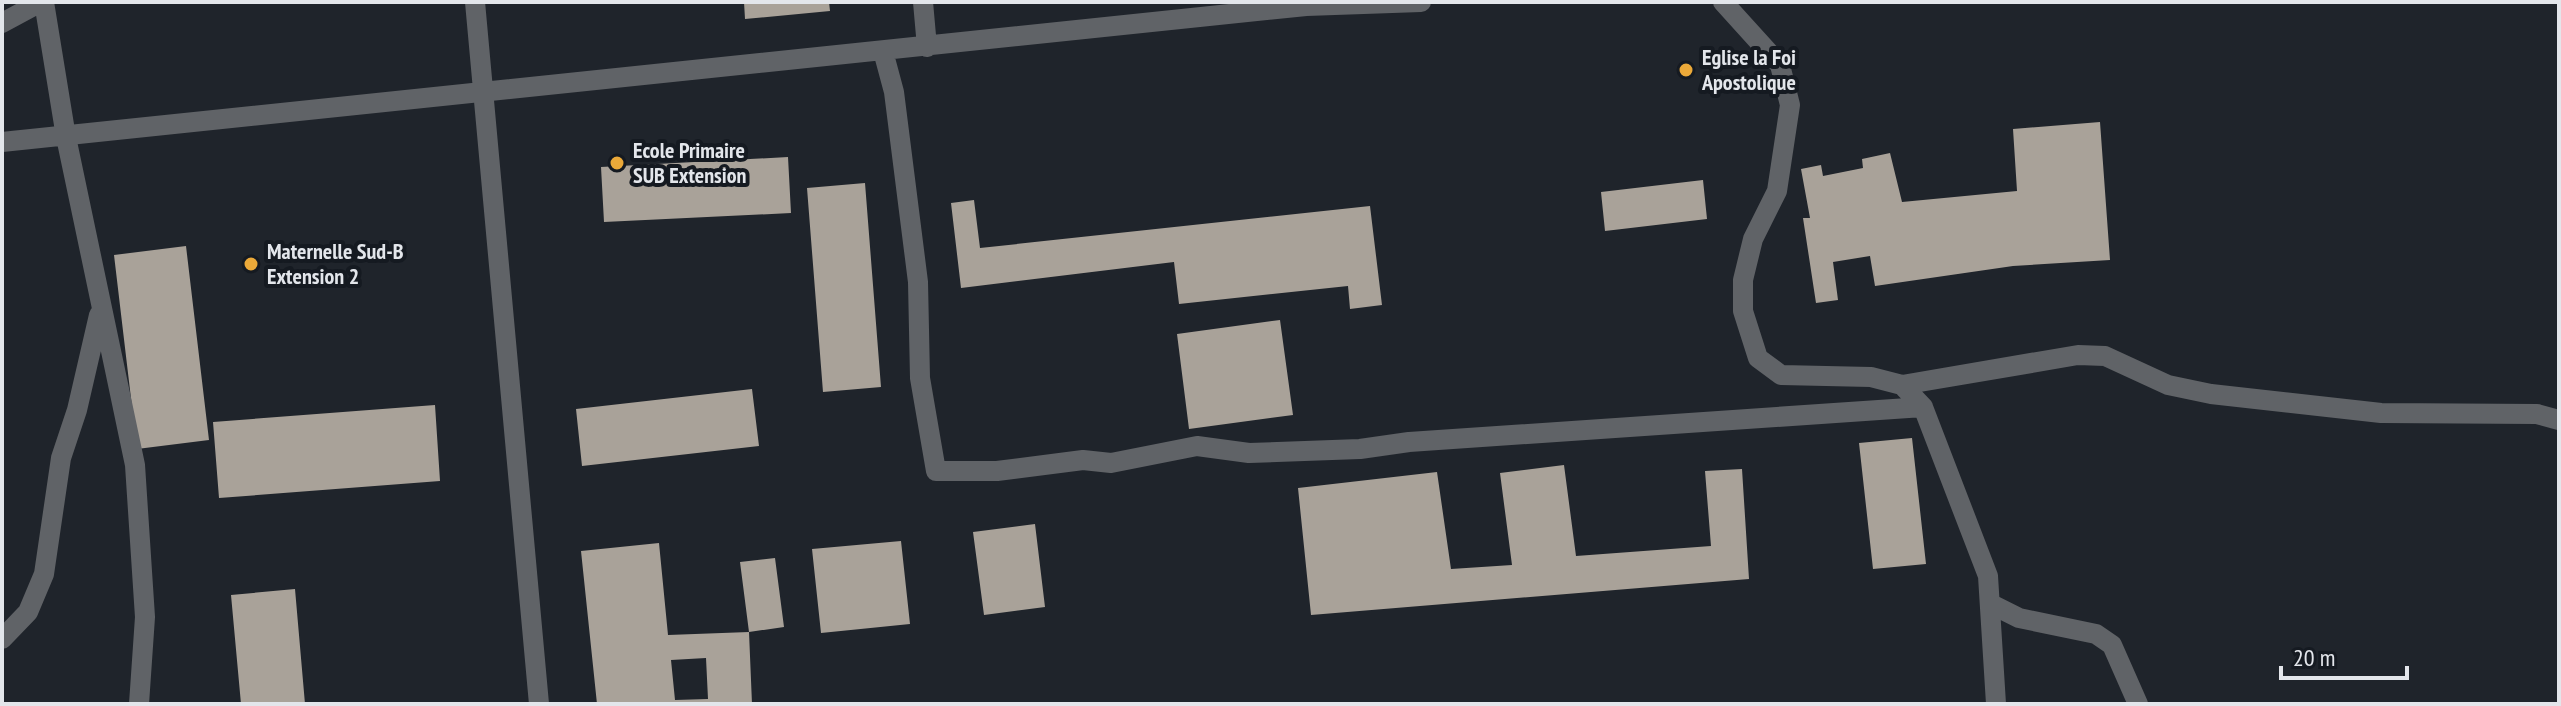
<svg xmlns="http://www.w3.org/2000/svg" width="2561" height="706" font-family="'PT Sans Narrow',sans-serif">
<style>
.building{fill:#a9a299;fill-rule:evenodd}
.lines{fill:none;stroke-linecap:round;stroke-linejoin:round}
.minor{stroke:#606367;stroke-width:20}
.poi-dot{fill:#eba939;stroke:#151a21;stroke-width:3}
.labels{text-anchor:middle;stroke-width:8;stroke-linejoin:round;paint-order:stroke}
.poi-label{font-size:22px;font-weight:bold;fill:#e3e6eb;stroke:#151a21;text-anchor:start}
</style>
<rect width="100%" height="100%" fill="#1f242b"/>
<path class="building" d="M744,2H829L830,11L745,19Z
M2100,122L2110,260L2013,266L1875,286L1870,256L1833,262L1838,300L1816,303L1803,218H1810L1801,169L1821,165L1823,176L1863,168L1862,159L1890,153L1902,202L2017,191L2013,129Z
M788,157L791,213L604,222L601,167Z
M1703,180L1707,219L1605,231L1601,192Z
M865,183L881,387L823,392L807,188Z
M974,200L980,248L1370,206L1382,305L1350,309L1348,286L1179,304L1174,262L961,288L951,203Z
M186,246L209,440L137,449L114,255Z
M1280,320L1293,415L1189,429L1177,334Z
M752,389L759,446L582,466L576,409Z
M435,405L440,481L219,498L213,422Z
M1912,438L1926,564L1873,569L1859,443Z
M1564,465L1576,556L1711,546L1705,471L1742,469L1749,579L1311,615L1298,488L1437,472L1451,569L1512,565L1500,473Z
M1035,524L1045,607L984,615L973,532Z
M901,541L910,624L821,633L812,549Z
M659,543L668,635L749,632L752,704H597L581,551ZM706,658L708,699L675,700L671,660Z
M775,558L784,627L749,632L740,562Z
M295,589L305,704H241L231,595Z"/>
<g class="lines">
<path class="minor" d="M44,2L66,137L135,465L145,617L139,704
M475,2L539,704
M923,2L927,47
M1723,2L1780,65L1790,105L1777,191L1753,239L1743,280V311L1758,358L1781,375L1871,377L1902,385L1923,407L1988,576L1996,704
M2,23L41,2
M883,51L894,92L918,282L920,378L936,471H997L1083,460L1111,463L1197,446L1249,453L1360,449L1409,442L1923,407
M2,142L1306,6L1421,2
M1902,385L2078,355L2105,356L2168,385L2211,394L2381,413L2537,414L2559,420
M1991,604L2019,618L2096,634L2112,645L2138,704
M2,639L28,612L44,574L61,458L77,410L99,315"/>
</g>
<g class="poi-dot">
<circle cx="1686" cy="70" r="8"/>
<circle cx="617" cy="163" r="8"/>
<circle cx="251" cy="264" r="8"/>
</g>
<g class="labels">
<g class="poi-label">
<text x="1702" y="65">Eglise la Foi<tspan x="1702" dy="25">Apostolique</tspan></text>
<text x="633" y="158">Ecole Primaire<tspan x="633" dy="25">SUB Extension</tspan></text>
<text x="267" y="259">Maternelle Sud-B<tspan x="267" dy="25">Extension 2</tspan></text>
</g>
</g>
<rect width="2561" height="706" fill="none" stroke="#e3e6eb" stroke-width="8"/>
<path d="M2281 666v12h126v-12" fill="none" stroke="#e3e6eb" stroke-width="4"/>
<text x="2293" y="666" font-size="24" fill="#e3e6eb" stroke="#151a21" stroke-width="6" paint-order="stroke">20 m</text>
</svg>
